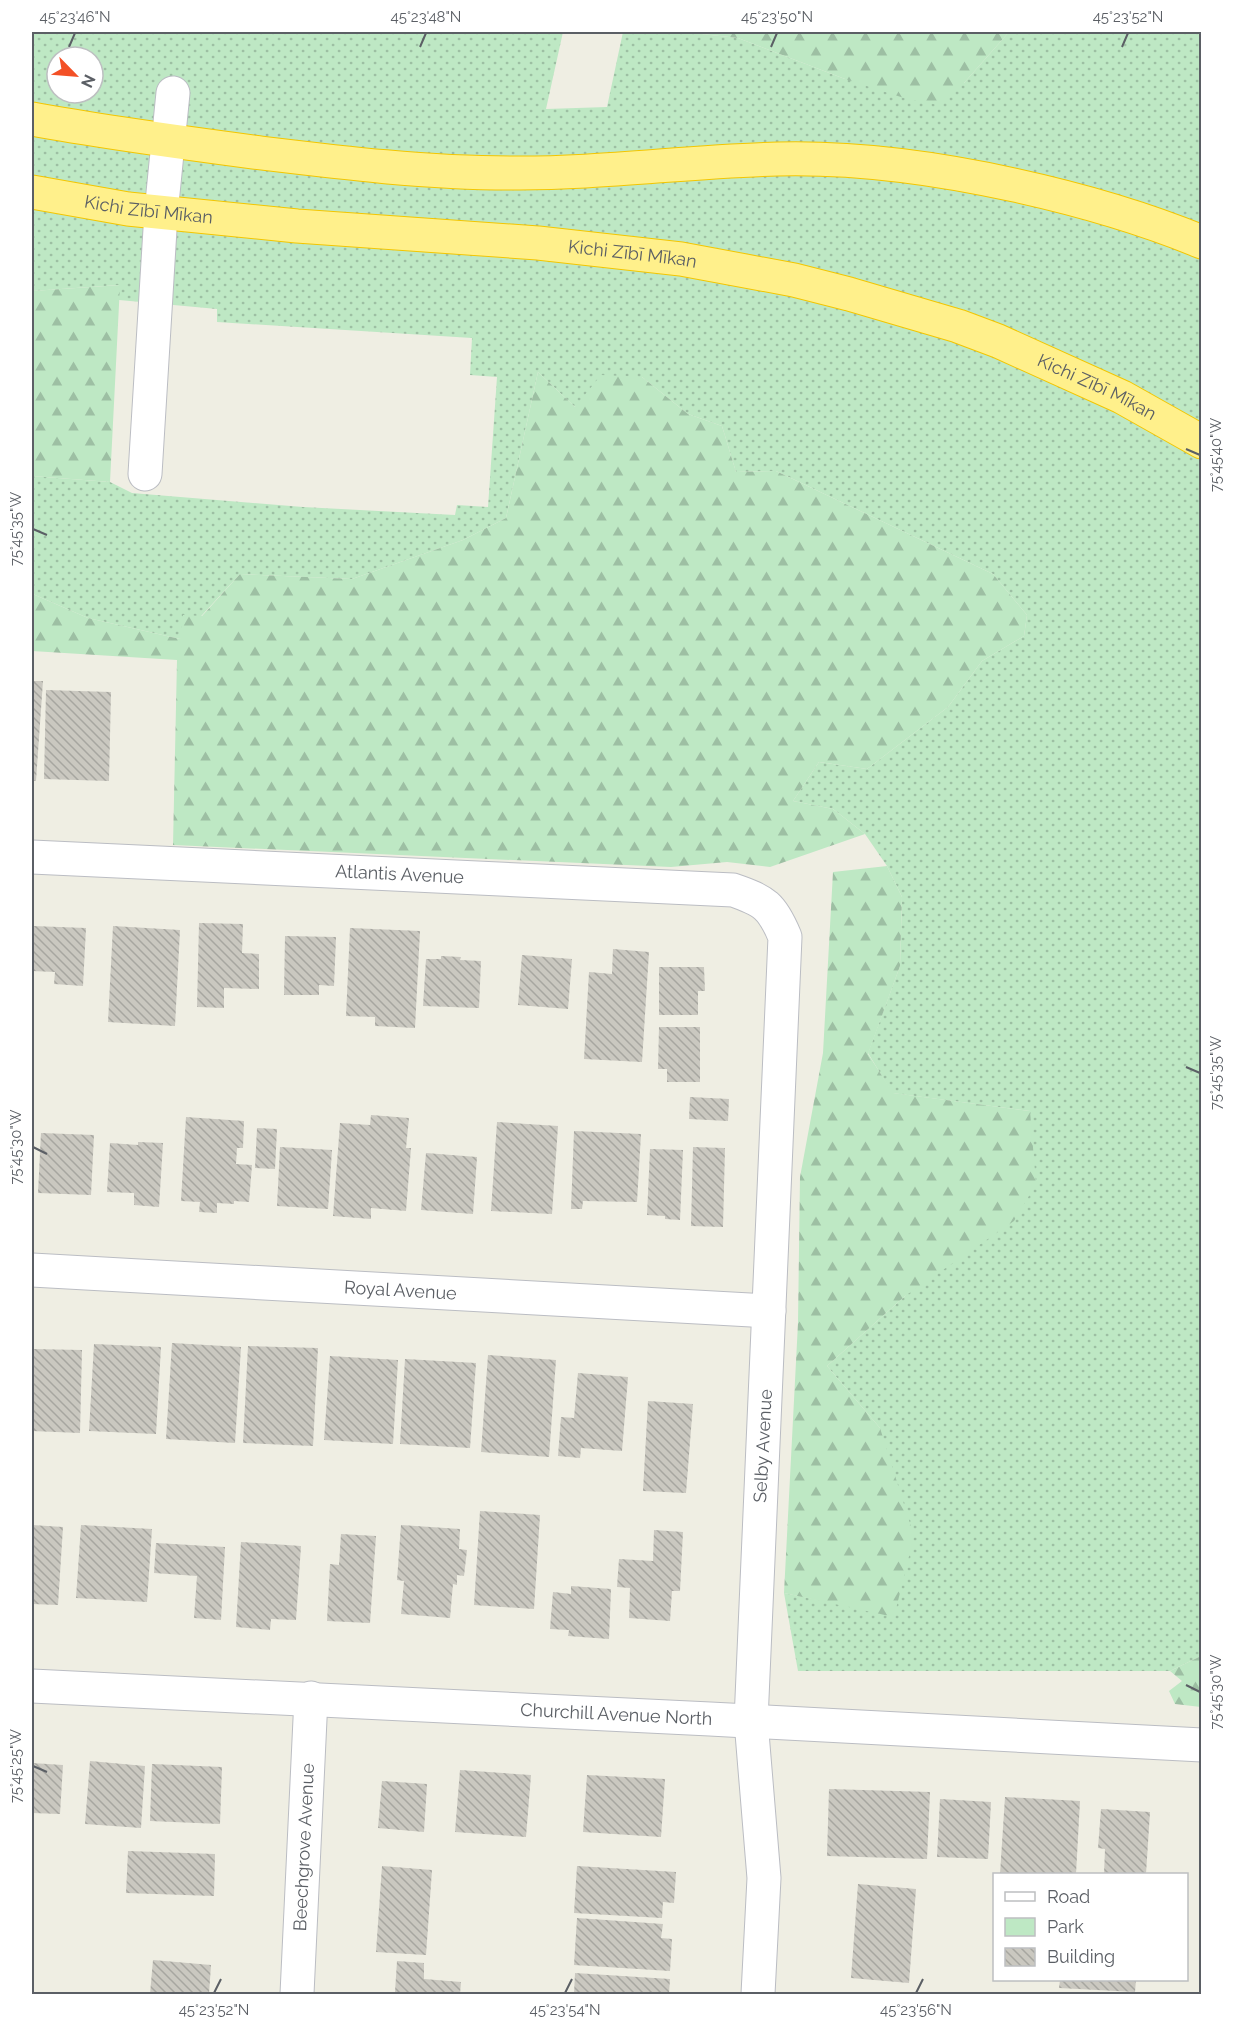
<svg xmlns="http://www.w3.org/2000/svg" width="1233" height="2026" font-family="Raleway,sans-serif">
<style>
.green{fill:url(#green-dots);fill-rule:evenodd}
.forest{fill:url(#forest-firs)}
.building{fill:url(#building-back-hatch)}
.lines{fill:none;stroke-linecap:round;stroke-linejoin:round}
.minor-casing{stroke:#bbbdc3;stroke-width:35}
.highway-casing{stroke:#f3c600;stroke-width:35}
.minor{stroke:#fff;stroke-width:33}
.highway{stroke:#fff08b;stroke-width:33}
.ticks{fill:none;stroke:#5b5f65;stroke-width:2}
.labels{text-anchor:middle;stroke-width:5;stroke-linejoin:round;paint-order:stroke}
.street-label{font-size:18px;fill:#5b5f65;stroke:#fff}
.neatline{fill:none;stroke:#5b5f65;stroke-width:2}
.ticks-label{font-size:15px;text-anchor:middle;fill:#5b5f65}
</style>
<defs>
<pattern id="green-dots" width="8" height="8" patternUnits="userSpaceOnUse" patternTransform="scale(1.5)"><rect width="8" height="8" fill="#bee8c4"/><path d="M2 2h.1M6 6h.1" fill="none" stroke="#9dbfa3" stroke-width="1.8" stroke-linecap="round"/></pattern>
<pattern id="forest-firs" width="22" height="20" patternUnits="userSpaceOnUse" patternTransform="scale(1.5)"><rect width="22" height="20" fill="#bee8c4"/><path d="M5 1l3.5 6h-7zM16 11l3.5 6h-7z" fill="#9dbfa3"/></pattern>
<pattern id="building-back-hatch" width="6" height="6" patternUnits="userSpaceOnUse" patternTransform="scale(1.5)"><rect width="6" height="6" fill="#cac8c0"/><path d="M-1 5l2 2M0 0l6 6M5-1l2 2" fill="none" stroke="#a7a6a0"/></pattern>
</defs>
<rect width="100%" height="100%" fill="#efeee3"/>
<path class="green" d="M32,32H563L546,109L607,107L623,32H683L738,38L845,79L964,83L1009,32H1201V1656L1170,1671H798L784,1593L824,1601L880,1428L827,1366L905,1296L1030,1111L892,1093L868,1053L900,966L902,897L887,866L865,834L833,809L793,801L819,762L867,769L948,707L982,661L1024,636L1027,615L993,574L776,471L736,472L722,426L688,414L642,377L575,407L538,372L506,518L463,540L352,579L240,574L180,639L88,618L35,595L32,591V476L110,482L132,493L303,507L455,515L457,505L488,507L497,377L470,375L472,338L217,322V309L119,300V285L32,291ZM57,57H93V93H57Z"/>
<path class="forest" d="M683,32H1009L964,83L938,105L904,98L845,79L738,38Z
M120,285L110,482L32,476V291Z
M538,372L575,407L601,375L642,377L688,414L722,426L736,472L776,471L993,574L1027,615L1024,636L982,661L948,707L867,769L819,762L793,801L833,809L865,834L770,867L727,862L671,867L173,845L177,660L32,651V591L35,595L88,618L180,639L183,615L202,616L240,574L352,579L463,540L506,518Z
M887,866L902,897L900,966L868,1054L893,1093L1030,1111L1036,1184L1014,1221L905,1296L827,1366L880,1428L914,1536L894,1617L784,1593L798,1323L800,1177L823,1053L833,872Z
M1201,1656V1707L1175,1704L1169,1691L1182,1681L1170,1671Z"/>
<path class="building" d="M32,681H43L36,781H32Z
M46,690L111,692L109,781L44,779Z
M199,923L243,924L242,953L259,954V989L224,988V1008L197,1007Z
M33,926L86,928L83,986L54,984L55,972L32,971Z
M113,926L180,930L175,1026L108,1022Z
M350,928L420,931L415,1028L375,1026V1017L346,1016Z
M285,936L336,937L334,986L319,985V995H284Z
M613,949L649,952L642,1062L584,1059L589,972L612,974Z
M522,955L572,959L568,1009L518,1005Z
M441,956L461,957L460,960L481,961L479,1008L423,1006L426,959H441Z
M659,967H704L705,991H698V1015H659Z
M659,1027H700V1082H667V1069H658Z
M690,1097L729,1099L728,1121L689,1119Z
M371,1115L409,1118L406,1148H411L406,1211L371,1208V1219L333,1216L340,1123L370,1125Z
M186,1117L244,1121L243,1148H237L236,1164L252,1165L249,1202L234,1201V1204L217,1203V1213L199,1212L200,1202L181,1201Z
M497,1122L558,1126L552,1214L491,1211Z
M257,1128L277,1129L275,1169L255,1168Z
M574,1131L641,1134L637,1202L583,1201L582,1209H571Z
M41,1133L94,1135L91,1195L38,1193Z
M138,1142L163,1143L159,1207L134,1205V1193L107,1192L110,1143L138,1145Z
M280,1147L332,1150L328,1209L277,1206Z
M693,1147L725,1148L723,1227L691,1226Z
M650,1149L683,1150L680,1220L665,1219V1216L647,1215Z
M426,1153L477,1157L473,1214L421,1210Z
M172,1343L241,1347L235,1443L166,1439Z
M94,1344L161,1347L156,1434L89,1431Z
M248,1346L318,1348L313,1446L243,1443Z
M32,1349L82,1350L80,1433L32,1431Z
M488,1355L556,1360L549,1457L481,1452Z
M330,1356L398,1360L393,1444L324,1440Z
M405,1359L476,1363L470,1448L400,1444Z
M578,1373L628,1377L622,1451L581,1448L580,1458L558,1456L561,1417L574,1418Z
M648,1401L693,1404L686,1493L643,1491Z
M480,1511L540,1515L534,1609L474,1605Z
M32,1525L63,1527L58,1605L32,1604Z
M81,1525L152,1529L147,1602L76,1598Z
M401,1525L460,1529L459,1549L467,1550L464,1576L457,1575V1585L453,1584L450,1618L401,1614L404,1581L397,1580Z
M654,1530L683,1532L680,1591H672L670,1621L629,1618L630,1588L617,1587L619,1559L653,1561Z
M341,1534L376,1536L370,1623L327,1621L330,1564L339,1565Z
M241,1542L301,1546L296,1620L271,1619L270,1630L236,1627Z
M156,1543L225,1547L221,1620L194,1618L197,1576L154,1573Z
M571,1586L611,1589L609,1639L568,1636L569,1630L550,1629L553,1592L571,1594Z
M90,1761L145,1766L141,1828L85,1824Z
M32,1763L63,1765L60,1814L32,1813Z
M152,1764L222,1767L220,1824L150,1821Z
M460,1770L531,1775L526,1837L455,1832Z
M587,1775L665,1779L661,1837L583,1832Z
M382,1781L427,1784L424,1832L378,1828Z
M829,1789L930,1792L927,1859L827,1856Z
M1005,1797L1080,1801L1076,1874H1000Z
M940,1799L991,1802L988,1859L937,1857Z
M1101,1809L1150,1812L1146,1874H1104L1105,1849L1098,1848Z
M128,1851L215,1854L214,1896L126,1893Z
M382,1866L432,1870L426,1955L376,1952Z
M577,1866L676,1872L674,1903L663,1902L662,1918L574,1913Z
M858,1884L916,1889L909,1983L851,1978Z
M577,1918L663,1924L661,1938L672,1939L670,1971L574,1965Z
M153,1960L211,1965L209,1994H150Z
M397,1961L424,1963V1979L461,1982L460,1994H386V1992H395Z
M575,1973L670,1979L669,1994H574Z
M1060,1980H1136L1135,1992L1059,1988Z"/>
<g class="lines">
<defs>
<g id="minor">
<path d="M145,474L161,213L173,93"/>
<path id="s1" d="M32,857L733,890C765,901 772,906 785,937L751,1721L764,1878L758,1994"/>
<path id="s2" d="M32,1270L769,1311"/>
<path id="s3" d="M32,1686L710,1719L1202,1745"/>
<path id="s4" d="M297,1994L311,1698"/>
</g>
<g id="highway">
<path d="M32,119C108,133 185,143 261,153C344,163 427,173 510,173C600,174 688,161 778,159C858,157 936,168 1014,185C1078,199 1141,217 1202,242"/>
<path id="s5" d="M32,192L128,209L297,226L538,243L681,259L794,280L849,294L958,326L998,341L1122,397L1202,442"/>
</g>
</defs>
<use href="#minor" class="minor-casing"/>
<use href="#highway" class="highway-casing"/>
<use href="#minor" class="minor"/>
<use href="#highway" class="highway"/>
</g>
<path class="ticks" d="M69,47L75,33M420,47L426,33M771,47L777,33M1122,47L1128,33M1186,449L1200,455M33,529L47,535M1186,1067L1200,1073M33,1147L47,1154M1186,1685L1200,1692M33,1766L47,1772M214,1993L221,1979M565,1993L572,1979M916,1993L923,1979"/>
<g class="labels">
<g class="street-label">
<text dy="6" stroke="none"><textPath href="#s5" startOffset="118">Kichi Zībī Mīkan</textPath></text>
<text dy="6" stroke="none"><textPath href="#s5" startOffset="604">Kichi Zībī Mīkan</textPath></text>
<text dy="6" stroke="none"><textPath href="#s5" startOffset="1090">Kichi Zībī Mīkan</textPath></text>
<text dy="6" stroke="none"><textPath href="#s1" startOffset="368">Atlantis Avenue</textPath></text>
<text dy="6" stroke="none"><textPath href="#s2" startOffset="369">Royal Avenue</textPath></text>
<text transform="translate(763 1446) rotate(-87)" y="6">Selby Avenue</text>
<text dy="6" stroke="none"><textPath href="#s3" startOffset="585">Churchill Avenue North</textPath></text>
<text dy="6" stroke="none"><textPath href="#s4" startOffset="147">Beechgrove Avenue</textPath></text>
</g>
</g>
<rect width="1233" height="2026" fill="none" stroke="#ffffff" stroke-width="66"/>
<rect x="993" y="1873" width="195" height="108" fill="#ffffff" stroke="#bdbfc1" stroke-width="1.5"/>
<rect x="1005" y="1892" width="30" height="9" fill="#ffffff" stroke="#bdbfc1" stroke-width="1.5"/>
<text x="1047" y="1903" font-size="18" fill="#5b5f65">Road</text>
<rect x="1005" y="1918" width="30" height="18" fill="#bee8c4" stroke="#bdbfc1" stroke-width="1.5"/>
<text x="1047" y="1933" font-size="18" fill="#5b5f65">Park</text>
<rect x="1005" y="1948" width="30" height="18" fill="url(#building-back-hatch)" stroke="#bdbfc1" stroke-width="1.5"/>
<text x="1047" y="1963" font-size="18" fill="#5b5f65">Building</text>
<g transform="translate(75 75) rotate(115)"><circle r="28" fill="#ffffff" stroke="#bdbfc1" stroke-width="1.5"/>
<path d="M0-4.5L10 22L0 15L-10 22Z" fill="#f35026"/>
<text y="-9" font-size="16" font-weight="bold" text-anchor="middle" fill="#5b5f65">N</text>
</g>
<rect x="33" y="33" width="1167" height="1960" class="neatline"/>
<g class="ticks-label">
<text x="75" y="22">45°23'46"N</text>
<text x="426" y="22">45°23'48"N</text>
<text x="777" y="22">45°23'50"N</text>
<text x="1128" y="22">45°23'52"N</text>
<text transform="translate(1216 455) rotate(-90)" y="5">75°45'40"W</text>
<text transform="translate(16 529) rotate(-90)" y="5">75°45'35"W</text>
<text transform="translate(1216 1073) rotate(-90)" y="5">75°45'35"W</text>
<text transform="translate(16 1147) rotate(-90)" y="5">75°45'30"W</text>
<text transform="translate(1216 1692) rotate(-90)" y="5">75°45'30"W</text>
<text transform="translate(16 1766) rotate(-90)" y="5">75°45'25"W</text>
<text x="214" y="2015">45°23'52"N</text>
<text x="565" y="2015">45°23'54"N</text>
<text x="916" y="2015">45°23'56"N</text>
</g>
</svg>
